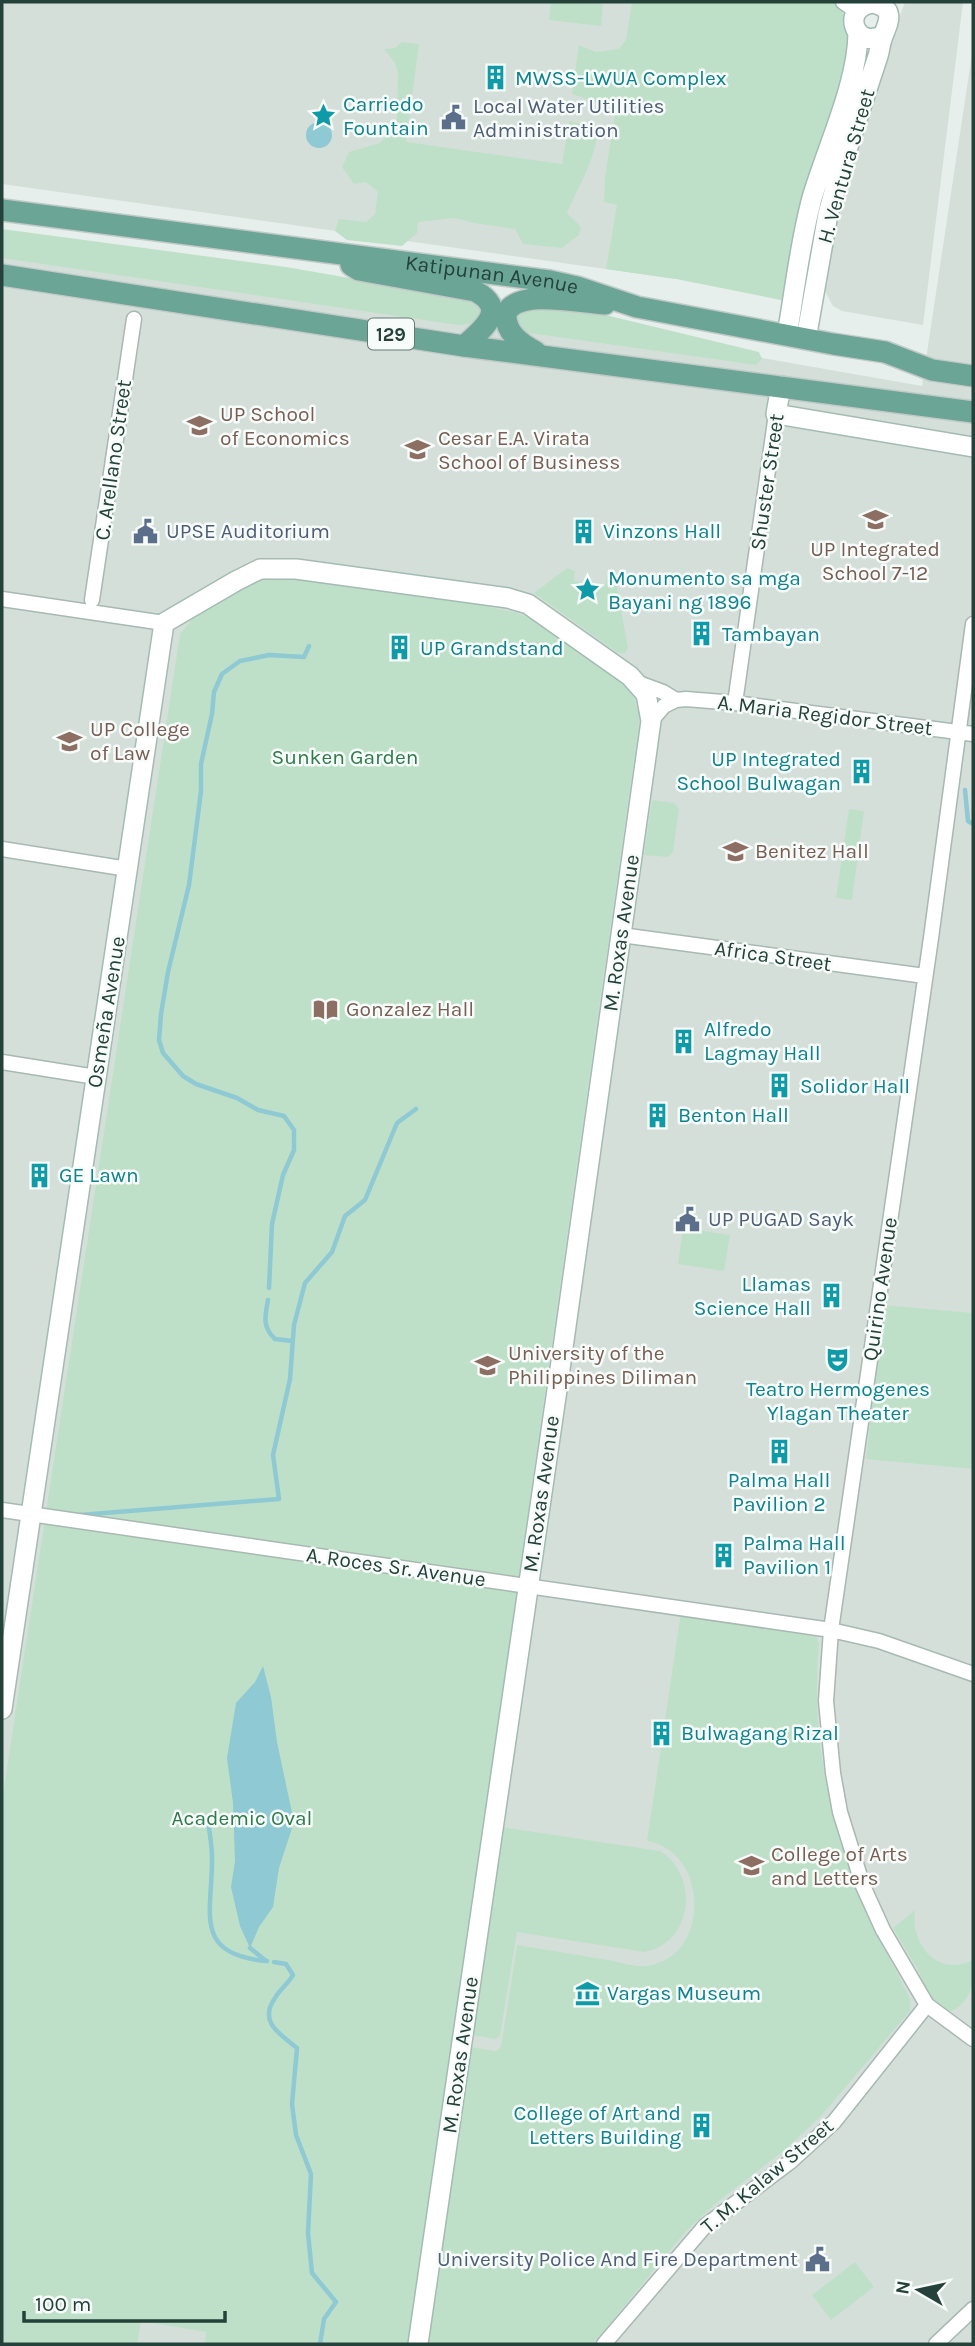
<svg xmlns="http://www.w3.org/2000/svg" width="975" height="2346" font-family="Karla,sans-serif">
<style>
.built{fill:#d4dfda}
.green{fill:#bfe0c8}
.water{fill:#8ec9d4}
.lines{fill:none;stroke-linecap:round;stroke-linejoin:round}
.stream{stroke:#8ec9d4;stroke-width:4.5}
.street-casing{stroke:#a8b8b2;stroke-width:17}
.secondary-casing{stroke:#a4bbb3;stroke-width:22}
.primary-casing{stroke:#c2cac8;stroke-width:24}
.street{stroke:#fff;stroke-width:14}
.secondary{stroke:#fff;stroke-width:19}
.primary{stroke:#6aa596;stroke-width:21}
.labels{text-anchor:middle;stroke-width:5;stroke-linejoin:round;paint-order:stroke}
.shield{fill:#f7fbf9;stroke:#637a73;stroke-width:2}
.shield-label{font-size:19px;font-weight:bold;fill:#24423a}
.culture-label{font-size:21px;fill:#0d838f;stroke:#f7fbf9;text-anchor:start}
.service-label{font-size:21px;fill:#4e5e75;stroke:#f7fbf9;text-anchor:start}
.street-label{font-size:21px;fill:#24423a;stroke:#f7fbf9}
.education-label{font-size:21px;fill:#785e54;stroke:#f7fbf9;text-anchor:start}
.park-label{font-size:21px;fill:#2d7a4b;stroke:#f7fbf9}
</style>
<rect width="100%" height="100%" fill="#e6efeb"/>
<path class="built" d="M2,2H673L676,279L2,184Z
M905,2H963L923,325L842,311L833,306L825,291L834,231L880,71Z
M973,47V2344H2V230L506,313L922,386Z"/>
<path class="green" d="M551,2L603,4L601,26L549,20Z
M632,2H841L838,5L845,16L851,50L790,297L781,300L676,279L606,269L617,205L604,202L605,177L615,114L598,103L572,94L579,45L596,52L619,49L626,40Z
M402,42L419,44L406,142L562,164L569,121L598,129C595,161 579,185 567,213L581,227L579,235L562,248L523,244L515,229L473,223L455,218L418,222L417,233L402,246L347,240L335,231L339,219L366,222L375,214L378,192L366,182L354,184L342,167L349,152L380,143L390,133L397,119L398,73L395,63L384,49L395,48Z
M2,229L286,267L464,298L475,302L480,308L478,317L469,324L458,325L2,258Z
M529,307L597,313L759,352L762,359L756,365L530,333L520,330L513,325L517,309Z
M567,568L575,571L574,581L605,586L607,577H615L628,648L625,653H618L534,593Z
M287,576L480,605L517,613L534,620L620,677L634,697L640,717L411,2344H205L206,2332L141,2321L137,2344H2V1801L180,634L194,617L260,578Z
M652,800L674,803L679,809L673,852L668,857L644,855Z
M849,809L864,811L852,900L836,898Z
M683,1228L730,1235L724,1271L678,1264Z
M883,1305L973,1313V1469L866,1459Z
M681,1612L810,1633L816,1636L819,1644C811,1732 827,1816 861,1898C875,1933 894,1965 910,1999V2011L821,2116L787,2148L715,2204L686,2231L593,2344H421L464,2046L496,2051L501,2047L517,1945C548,1950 578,1955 608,1960C620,1962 634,1967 646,1966C650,1966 657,1963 661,1962C709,1943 706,1851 647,1841Z
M501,1827L660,1851C700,1875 693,1944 644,1952L517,1932L500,2036L496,2039L471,2035Z
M915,1910C910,1944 938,1978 973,1960C973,1986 973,2002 947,2013L928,1997L919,1972L893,1928Z
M855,2262L874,2287L831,2320L812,2295Z"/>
<path class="water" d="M306 135a13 13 0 1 1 26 0a13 13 0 1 1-26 0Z
M263,1666L271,1697L277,1742L294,1822L279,1868L273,1907L259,1927L250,1948L240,1926L231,1887L235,1861L233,1803L227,1758L236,1703L255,1682Z"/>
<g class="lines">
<path class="stream" d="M965,790L968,821L973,824
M269,1288L272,1224L283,1175L294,1150V1130L284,1116L258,1110L237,1098L196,1084L183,1076L163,1053L159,1040L161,1014L168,972L189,885L201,791V764L212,714L214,692L222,674L240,661L269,655L304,657L309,646
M268,1300C265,1316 262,1327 275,1339L292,1341
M80,1515L279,1499L273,1455L290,1379L294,1325L305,1283L332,1252L345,1216L365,1200L397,1123L416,1109
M208,1819C209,1831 212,1844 212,1857C213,1911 191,1955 267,1961
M250,1948L266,1961
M274,1962L286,1964L293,1975C288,1984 280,1989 275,1998C258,2022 280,2034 297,2048L292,2104L296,2135L311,2174L308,2233L312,2273L336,2302L324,2319L320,2344"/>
<defs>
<path id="street" d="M843,2L856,11
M2,599L164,623
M92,600L134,319
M973,624L931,938L831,1630L826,1701L833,1773L840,1812L863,1886L883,1930L927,2005L973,2039
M636,682L663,692L676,700
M735,703L776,414
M651,721L664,706L676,700L686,699L735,703L973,734
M2,849L128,869
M621,935L925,976
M2,1062L96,1077
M2,1510L831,1630L879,1641L973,1674
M604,2344L705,2226L790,2162L834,2122L927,2005
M936,2344L973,2309"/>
<path id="secondary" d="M787,335C795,289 800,242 812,198C827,147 858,83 858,32
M806,339L828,214L839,174L878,56C880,50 880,44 882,39C887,24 898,9 873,3C840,7 854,51 883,35
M781,386L776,414L973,447
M2,1709L164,623L236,581L260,569H296L508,598L528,604L630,676L646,694L651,721L559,1376L418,2344"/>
<g id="primary">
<path id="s1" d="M2,210L550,281L577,287L637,307L833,344L885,352L932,370L973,376"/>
<path d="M351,265L359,270L475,291C509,309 483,329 464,346"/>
<path d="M2,275L464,346L973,412"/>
<path d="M536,352C520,343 505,333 506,313C519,288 580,303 605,304"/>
</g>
</defs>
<use href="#street" class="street-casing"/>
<use href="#secondary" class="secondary-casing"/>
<use href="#primary" class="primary-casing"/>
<use href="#street" class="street"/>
<use href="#secondary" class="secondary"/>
<use href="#primary" class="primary"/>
</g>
<defs>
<symbol id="building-bare" viewBox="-9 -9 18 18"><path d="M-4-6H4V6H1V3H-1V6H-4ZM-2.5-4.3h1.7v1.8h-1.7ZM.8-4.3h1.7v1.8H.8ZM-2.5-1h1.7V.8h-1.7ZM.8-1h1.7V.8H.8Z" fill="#0f9aa8" stroke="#f7fbf9" stroke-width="2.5" paint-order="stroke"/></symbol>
<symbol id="sight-bare" viewBox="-9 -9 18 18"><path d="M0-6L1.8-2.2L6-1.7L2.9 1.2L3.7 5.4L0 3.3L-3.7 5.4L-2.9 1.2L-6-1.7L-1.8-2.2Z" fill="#0f9aa8" stroke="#f7fbf9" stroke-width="2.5" paint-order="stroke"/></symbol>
<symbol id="civic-bare" viewBox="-9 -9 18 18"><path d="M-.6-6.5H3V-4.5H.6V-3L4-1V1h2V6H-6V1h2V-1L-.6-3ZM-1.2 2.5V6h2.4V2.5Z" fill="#5c6f8a" stroke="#f7fbf9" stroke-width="2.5" paint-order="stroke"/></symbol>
<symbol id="university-bare" viewBox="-9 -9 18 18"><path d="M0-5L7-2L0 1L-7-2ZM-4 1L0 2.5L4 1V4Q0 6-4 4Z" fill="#8d6e63" stroke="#f7fbf9" stroke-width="2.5" paint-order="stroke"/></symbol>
<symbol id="school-bare" viewBox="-9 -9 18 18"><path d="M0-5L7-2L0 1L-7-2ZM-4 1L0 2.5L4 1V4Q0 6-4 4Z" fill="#8d6e63" stroke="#f7fbf9" stroke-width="2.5" paint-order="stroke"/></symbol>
<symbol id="library-bare" viewBox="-9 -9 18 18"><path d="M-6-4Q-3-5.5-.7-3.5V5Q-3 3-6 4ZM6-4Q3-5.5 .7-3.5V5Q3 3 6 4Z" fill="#8d6e63" stroke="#f7fbf9" stroke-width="2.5" paint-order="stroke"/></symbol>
<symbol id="theatre-bare" viewBox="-9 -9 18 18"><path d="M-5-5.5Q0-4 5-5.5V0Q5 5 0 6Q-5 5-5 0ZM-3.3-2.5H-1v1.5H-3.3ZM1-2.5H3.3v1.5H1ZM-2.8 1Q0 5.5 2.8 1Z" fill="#0f9aa8" stroke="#f7fbf9" stroke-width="2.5" paint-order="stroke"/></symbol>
<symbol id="museum-bare" viewBox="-9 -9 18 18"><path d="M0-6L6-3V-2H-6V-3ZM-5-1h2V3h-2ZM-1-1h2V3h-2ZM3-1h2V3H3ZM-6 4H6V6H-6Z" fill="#0f9aa8" stroke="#f7fbf9" stroke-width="2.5" paint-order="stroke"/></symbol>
</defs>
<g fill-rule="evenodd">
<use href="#building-bare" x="478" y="60" width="35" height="35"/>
<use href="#sight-bare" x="306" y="98" width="35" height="35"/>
<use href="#civic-bare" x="436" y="100" width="35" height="35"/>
<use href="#university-bare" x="182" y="408" width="35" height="35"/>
<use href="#school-bare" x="400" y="432" width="35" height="35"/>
<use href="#school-bare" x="858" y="502" width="35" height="35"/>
<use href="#civic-bare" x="128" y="514" width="35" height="35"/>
<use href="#building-bare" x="566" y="514" width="35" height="35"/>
<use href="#sight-bare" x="570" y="572" width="35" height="35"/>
<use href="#building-bare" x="684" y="616" width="35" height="35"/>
<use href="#building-bare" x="382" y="630" width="35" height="35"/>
<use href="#university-bare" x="52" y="724" width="35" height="35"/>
<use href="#building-bare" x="844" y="754" width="35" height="35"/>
<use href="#university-bare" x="718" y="834" width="35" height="35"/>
<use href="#library-bare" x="308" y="992" width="35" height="35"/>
<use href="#building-bare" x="666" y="1024" width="35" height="35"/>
<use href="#building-bare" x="762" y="1068" width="35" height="35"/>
<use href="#building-bare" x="640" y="1098" width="35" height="35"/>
<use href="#building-bare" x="22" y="1158" width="35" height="35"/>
<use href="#civic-bare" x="670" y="1202" width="35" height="35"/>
<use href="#building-bare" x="814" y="1278" width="35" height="35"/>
<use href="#theatre-bare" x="820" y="1342" width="35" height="35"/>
<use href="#university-bare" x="470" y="1348" width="35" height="35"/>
<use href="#building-bare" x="762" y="1434" width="35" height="35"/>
<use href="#building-bare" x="706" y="1538" width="35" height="35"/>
<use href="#building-bare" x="644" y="1716" width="35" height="35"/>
<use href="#university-bare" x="734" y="1848" width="35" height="35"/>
<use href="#museum-bare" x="570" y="1976" width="35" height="35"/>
<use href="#building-bare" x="684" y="2108" width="35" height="35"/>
<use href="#civic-bare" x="800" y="2242" width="35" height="35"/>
</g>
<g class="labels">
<rect class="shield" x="368" y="318.5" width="46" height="31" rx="5"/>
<g class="shield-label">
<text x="391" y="341">129</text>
</g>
<g class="culture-label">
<text x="515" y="85">MWSS-LWUA Complex</text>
<text x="343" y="111">Carriedo<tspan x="343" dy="24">Fountain</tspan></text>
<text x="603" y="538">Vinzons Hall</text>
<text x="608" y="585">Monumento sa mga<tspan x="608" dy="24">Bayani ng 1896</tspan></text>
<text x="722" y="641">Tambayan</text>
<text x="420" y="655">UP Grandstand</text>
<text x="841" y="766" text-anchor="end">UP Integrated<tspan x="841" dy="24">School Bulwagan</tspan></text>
<text x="704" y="1036">Alfredo<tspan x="704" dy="24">Lagmay Hall</tspan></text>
<text x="800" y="1093">Solidor Hall</text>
<text x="678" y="1122">Benton Hall</text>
<text x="59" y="1182">GE Lawn</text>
<text x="811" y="1291" text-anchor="end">Llamas<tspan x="811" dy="24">Science Hall</tspan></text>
<text x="838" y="1396" text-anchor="middle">Teatro Hermogenes<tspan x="838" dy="24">Ylagan Theater</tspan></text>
<text x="779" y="1487" text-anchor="middle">Palma Hall<tspan x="779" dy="24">Pavilion 2</tspan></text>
<text x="743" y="1550">Palma Hall<tspan x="743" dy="24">Pavilion 1</tspan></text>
<text x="681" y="1740">Bulwagang Rizal</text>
<text x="607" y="2000">Vargas Museum</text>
<text x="681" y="2120" text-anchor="end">College of Art and<tspan x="681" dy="24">Letters Building</tspan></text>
</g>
<g class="service-label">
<text x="473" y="113">Local Water Utilities<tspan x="473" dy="24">Administration</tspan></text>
<text x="166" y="538">UPSE Auditorium</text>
<text x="708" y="1226">UP PUGAD Sayk</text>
<text x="798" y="2266" text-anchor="end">University Police And Fire Department</text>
</g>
<g class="street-label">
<text transform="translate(846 166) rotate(-74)" y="7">H. Ventura Street</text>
<text dy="7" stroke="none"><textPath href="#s1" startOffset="494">Katipunan Avenue</textPath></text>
<text transform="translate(113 460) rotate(-82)" y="7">C. Arellano Street</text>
<text transform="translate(767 482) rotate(-82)" y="7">Shuster Street</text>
<text transform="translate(825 715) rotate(7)" y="7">A. Maria Regidor Street</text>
<text transform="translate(621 933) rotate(-82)" y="7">M. Roxas Avenue</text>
<text transform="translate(773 956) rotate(8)" y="7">Africa Street</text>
<text transform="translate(106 1012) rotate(-81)" y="7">Osmeña Avenue</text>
<text transform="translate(880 1289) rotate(-82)" y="7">Quirino Avenue</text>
<text transform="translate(541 1494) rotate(-82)" y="7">M. Roxas Avenue</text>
<text transform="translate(396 1567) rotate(8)" y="7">A. Roces Sr. Avenue</text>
<text transform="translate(460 2055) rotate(-82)" y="7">M. Roxas Avenue</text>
<text transform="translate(767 2176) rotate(-40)" y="7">T. M. Kalaw Street</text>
</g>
<g class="education-label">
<text x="220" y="421">UP School<tspan x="220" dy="24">of Economics</tspan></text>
<text x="438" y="445">Cesar E.A. Virata<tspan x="438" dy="24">School of Business</tspan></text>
<text x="875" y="556" text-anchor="middle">UP Integrated<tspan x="875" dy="24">School 7-12</tspan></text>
<text x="90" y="736">UP College<tspan x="90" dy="24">of Law</tspan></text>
<text x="755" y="858">Benitez Hall</text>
<text x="346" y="1016">Gonzalez Hall</text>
<text x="508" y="1360">University of the<tspan x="508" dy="24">Philippines Diliman</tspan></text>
<text x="771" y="1861">College of Arts<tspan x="771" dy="24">and Letters</tspan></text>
</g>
<g class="park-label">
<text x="345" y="764">Sunken Garden</text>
<text x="242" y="1825">Academic Oval</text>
</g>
</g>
<rect width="975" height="2346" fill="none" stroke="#24423a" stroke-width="7"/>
<g transform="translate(919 2290) rotate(279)" stroke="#f7fbf9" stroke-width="5" paint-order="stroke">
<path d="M0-5L12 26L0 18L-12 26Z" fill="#24423a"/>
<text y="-10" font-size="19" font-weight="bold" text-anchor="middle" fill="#24423a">N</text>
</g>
<path d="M24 2311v10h201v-10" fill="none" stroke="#24423a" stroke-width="3.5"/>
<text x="35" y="2311" font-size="21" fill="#24423a" stroke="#f7fbf9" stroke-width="5" paint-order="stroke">100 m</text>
</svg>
